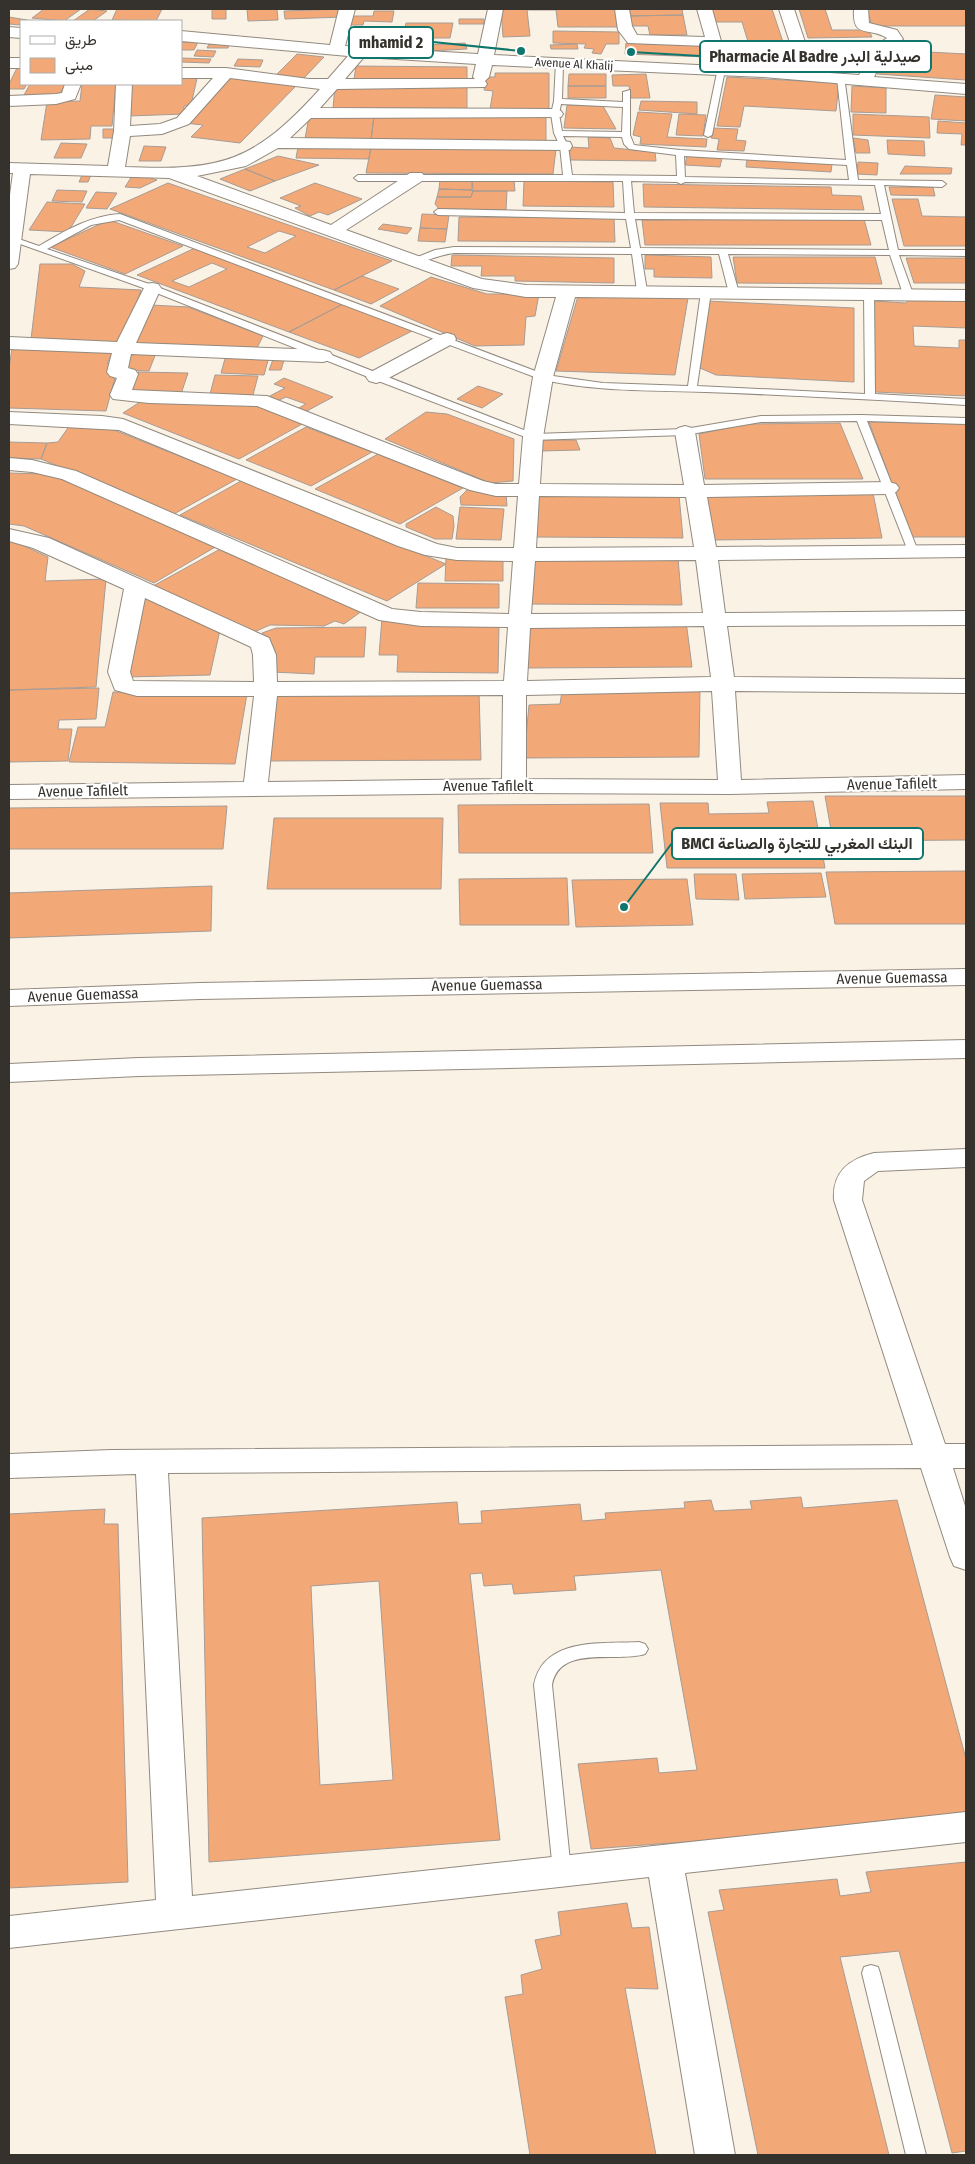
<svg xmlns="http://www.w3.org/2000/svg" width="975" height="2164" font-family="'Fira Sans Condensed',Vazirmatn,sans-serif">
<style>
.building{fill:#f2a877;stroke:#a89c94;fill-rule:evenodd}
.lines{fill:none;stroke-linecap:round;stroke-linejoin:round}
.lane-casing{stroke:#928a7f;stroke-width:2}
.street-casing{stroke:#928a7f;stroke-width:2}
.secondary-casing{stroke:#928a7f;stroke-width:2}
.lane{fill:#fff;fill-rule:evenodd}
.street{fill:#fff;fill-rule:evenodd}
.secondary{fill:#fff;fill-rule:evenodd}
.labels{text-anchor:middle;stroke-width:4.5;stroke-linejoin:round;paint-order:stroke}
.far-street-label{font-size:12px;fill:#35322d;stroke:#fff}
.street-label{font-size:15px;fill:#35322d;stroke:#fff}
.leader{fill:none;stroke:#0f766e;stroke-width:2}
.callout-dot{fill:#0f766e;stroke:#fff;stroke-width:2}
.callout{fill:#fff;stroke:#0f766e;stroke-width:2}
.callout-label{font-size:16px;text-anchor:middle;font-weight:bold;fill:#35322d}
</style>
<rect width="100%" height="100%" fill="#fbf2e6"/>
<path class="building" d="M44,9H81L64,21L32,18Z
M90,9L107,11L93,21H73Z
M117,9H162L156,21L112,20Z
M212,9H226V19H212Z
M247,9H277L278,20L248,21Z
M343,9L344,17L285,19L284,11Z
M501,9H615L618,27H558L556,10H527L530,36L503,37Z
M626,9H682L683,15L627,16Z
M712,9H772L784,45H749L742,22H715Z
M799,9H825L832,30H869L872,37L808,38Z
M867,9H966V26H872Z
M374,11H394L392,22L364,21L363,25H349L351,16H373Z
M683,15L687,35H650L648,26H629L627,16Z
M9,17L27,20L21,21L20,25L9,24Z
M459,19H484V24H459Z
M406,23H453L450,38H423L421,47H401Z
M553,31L619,32V44H606L601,54L592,53L594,49L584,48L586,44L553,43Z
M181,42H198L194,50H181Z
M465,43L467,49L429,51L427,45Z
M626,43L707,46V57L625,54Z
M209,44H229L228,48H207Z
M577,44L578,49H551L550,45Z
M197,50L216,51L213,57L194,56Z
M891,50L966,54V80L877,74L880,65L896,66L897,57L885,56Z
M297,54L324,57L303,79L275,76Z
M181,58L211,59L209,63L181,62Z
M238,59L263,60L260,67L234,66Z
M356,66L467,67V79H354Z
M17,68H21V84H27L24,89H9V84Z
M495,73H549V110L490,109L493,91L484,90L486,77H495Z
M198,74L191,105L184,106V114L129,116L132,84H181V75Z
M569,74H606V86H568Z
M646,74L650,98H631L629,86H613L612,75Z
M234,75L299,83L240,143L191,137L203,125L184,123Z
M727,77L839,83L836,111L744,106L740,127L717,126Z
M30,84H65L59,96L24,95Z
M82,84H116L112,126H91L90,139L41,140L47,102L80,101Z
M335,85L467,86V109H333Z
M568,86H606V98H568Z
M852,86L886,88V113L851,112Z
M935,95L966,97V121L931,119Z
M641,101L697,102V114L639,110Z
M567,105L603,106L616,129L564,128Z
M638,112L672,114L667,137L707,139L706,147L640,144L641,137L633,135Z
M679,114L706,115L703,136L676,135Z
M853,114L929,117L930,138L853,135Z
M309,116H374L371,140L305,139Z
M374,116L546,117V141L371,140Z
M938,121L966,123V145H961L962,134L937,133Z
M713,128L738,129L736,140L746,141L744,151L717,150L719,139L711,138Z
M103,129H117V138H103Z
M588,137L610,138L614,148L655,152L656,161L570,160L569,147L589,148Z
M853,138L868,140L870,153H856Z
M887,140L924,141L925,156L888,154Z
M61,143L87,144L81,158H54Z
M144,146L166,147L161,161H139Z
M298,147H371L369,159L296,158Z
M371,147L556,149L553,174L366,173Z
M278,156L319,165L275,181L245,169Z
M687,156L722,158L720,167L685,165Z
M747,159L832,164L831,172L746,167Z
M858,162L878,163L877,175L857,174Z
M905,166L952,168L951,174H900Z
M245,169L275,181L250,191L220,179Z
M82,175H91L88,182H79Z
M132,176L147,177L157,180L140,188L125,187Z
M440,180H472V190L439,189Z
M472,180H514L515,191H473Z
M524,181L613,182L614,207L523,206Z
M168,183L392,261L334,290L110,209ZM279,231L296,236L265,253L247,247Z
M315,183L362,199L328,215L319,212L310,216L295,208L301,206L280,198Z
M643,184L831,187L832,195L861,196L864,210L644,207Z
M889,187H933L935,196L891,195Z
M439,189L472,190L473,191L471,197H437Z
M57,190L87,191L82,202L52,201Z
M473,191H507L506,210L439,209L435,204L437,197H471Z
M96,192L117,193L107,209L86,208Z
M892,199H918L922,216L966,217V246H904Z
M47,202L85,204L68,232L29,230Z
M422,214L449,215L447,229L420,228Z
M459,217L614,218L615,242L458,241Z
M864,219L871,245H645L642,220Z
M109,220L183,246L125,274L50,247Z
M383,224L412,228L407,234L378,229Z
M420,228L447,229L445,242L418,241Z
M195,248L345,303L289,332L137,275ZM212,263L227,269L189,287L172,281Z
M452,255L614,258V283L515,281V276H481L482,266H451Z
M645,255L711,257L712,278L654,277V269H645Z
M733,257H875L882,284L737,283Z
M906,258H966V283H914Z
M40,264H72L85,271L79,287L141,290L124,343L31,339Z
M362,276L399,289L371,304L334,290Z
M431,277L487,294H539L535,316L526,317L524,345L475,346L380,306Z
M578,296L688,298L675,375L556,371Z
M910,298L966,300V328L913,326L914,346L959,348V340H966V396L875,392L874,301L906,303Z
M707,301L854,308V382L716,375L700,368Z
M345,303L414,330L359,358L289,332Z
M152,305L188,307L263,336L257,348L134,345Z
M12,348L114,351L107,363H114L108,374H116L106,411L9,408V369Z
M130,352L156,353L149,371L122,370Z
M226,355L269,357L264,375L221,373Z
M274,357H285L281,370H269Z
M138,372L188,373L181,394L131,393Z
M215,375L258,376L253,395L210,394Z
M284,378L333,397L305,412L297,409L306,404L286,397L277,401L268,397L285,388L274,384Z
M478,386L503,394L482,408L457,399Z
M143,400L254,403L304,423L239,459L123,413Z
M426,412L447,414L514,439L513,481L490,483L385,439Z
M869,422L966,424V537H912Z
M840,423L863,479H705L699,434L746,424Z
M70,425L114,430L237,479L174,514L41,459L47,443L58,442Z
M306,427L372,452L311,486L246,460Z
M541,440H576L580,450L541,451Z
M9,442L47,443L41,459L9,458Z
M378,454L463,488L400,524L315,489Z
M9,473L45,474L81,485L217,546L154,583L24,526L9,524Z
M241,481L446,564L387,601L180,515Z
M469,488L506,493L507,506L461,505L460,497Z
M873,493L882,538L715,540L706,496Z
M536,494L679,495L683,538L536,537Z
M436,507L453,516L454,526L452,539H435L406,527V524Z
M460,507L504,509L501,540L456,539Z
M9,539L48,557L45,581L106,579L96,687L9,690Z
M222,548L362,611L344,624L335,621L324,626L270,625L254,632L153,586Z
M529,557L678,558L682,605L529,604Z
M446,558H503V581H445Z
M418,583L499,584V608H416Z
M145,597L220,630L210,675L126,677Z
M382,618L499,624L498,673L397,672L398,655H379Z
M686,621L692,667L526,668L523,622Z
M366,627L364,657H315L314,674L273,672L271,646L262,633L276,628Z
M99,688L96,719L59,720L58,729H72L68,761L9,762V690Z
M700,689L699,757L524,758L529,705L560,704L562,691Z
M479,691L481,760L266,761L272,692Z
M113,692L247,694L235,764L69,762L78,727H105Z
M825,796H966V840L833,841Z
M813,801L825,868H667L660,803H708L709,814L769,813L767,802Z
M649,804L653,853H459L458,805Z
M227,806L223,849H9V808Z
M274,818H443L441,889H267Z
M966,871V924H835L826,872Z
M821,873L826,897L745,899L742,874Z
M694,874H736L739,900L696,899Z
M567,878L569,925H460L459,879Z
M687,879L693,925L576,927L572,880Z
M212,886L211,931L9,938V893Z
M801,1497L803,1508L897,1500L966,1759V1821L591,1849L578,1764L657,1758L659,1773L697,1770L661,1570L574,1576L576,1590L514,1594L512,1584L484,1586L482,1573L470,1574L500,1840L209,1862L202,1518L457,1502L459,1524L482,1523L481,1511L580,1504L582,1521L606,1519L605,1513L685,1508L684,1502L711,1500L714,1511L752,1509L750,1501ZM379,1581L393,1780L320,1785L311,1586Z
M105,1509L104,1524H118L128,1882L9,1888V1514Z
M966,1862V2151L952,2153L899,1951L840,1957L889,2155H758L708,1912L724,1910L719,1890L837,1879L840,1896L871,1892L866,1872Z
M627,1903L632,1928L649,1927L658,1989L625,1988L656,2155H530L505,1997L523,1994L521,1975L542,1969L535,1940L561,1935L558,1912Z"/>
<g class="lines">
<defs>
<path id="lane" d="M556,62L563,64L562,99L623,102V92L630,90V135L634,145L680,150L846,160L837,78L844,76L858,180L942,181L946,184L942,187L884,185L898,250H966V256L899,255L913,294L908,297L903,294L890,255L728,254L739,293L734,296L729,293L719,254H641L647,291L642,294L637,291L632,254L454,253C442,254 423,263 415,262V258L435,250L454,247L631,248L626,219L438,215L434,212L438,209L625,213L623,181H358L354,178L358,175H563L560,146L554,133L551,114L554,101ZM561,104L623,107L622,132L562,131L559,114ZM563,136L622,137L624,144L629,149L676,155L677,176L572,175L568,146ZM684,156L847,165L849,180L685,177ZM631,181L677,182L681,184L685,182L875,185L881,214L634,213ZM635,219L882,220L889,250L640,248Z
M718,68L725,70L712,135L708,137L704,135Z
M120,214L546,375L603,383L688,386L701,292L706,289L711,292L697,386L865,394L864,294L869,291L874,294L875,394L966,399V405C879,400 792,395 705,392C650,390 594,392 540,379L119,220L91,225L47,249L155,286L534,434L685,429L761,416L861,415L966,418V424L867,421L918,551L913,554L908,551L857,421L761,422L685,435L533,440L373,379L149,290L9,240L13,237L39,246C65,231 89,216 120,214Z
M639,1642L645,1644L648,1649L645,1654C617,1663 559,1644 552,1685L571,1871L568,1877L562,1879L556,1877L553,1871L534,1685C543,1637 601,1644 639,1642Z
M871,1965L878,1967L880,1973L926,2155H906L862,1973L864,1967Z"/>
<path id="street" d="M339,9H355L345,46L478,54L488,9H503L494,55L799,70L779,9H794L815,72L859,75L875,46L887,38C869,26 852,40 854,9H868L869,23L897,30L903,39L886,52L874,77L966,84V94L763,77L492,65L489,77L485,81L487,84L485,87L337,89L320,108L555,109L561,111L563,114L561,117L311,118L290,138L564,141L570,142L572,146L570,150L278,148L246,166L197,176L331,225L410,173H422L425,177L422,181L346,230L482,279L526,285L966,290V301L575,297L553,377L543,437L540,484L684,485L675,432L678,428L685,426L692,428L695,432L704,485L889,482L896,484L899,488L896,492L889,494L707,497L716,547L966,545V557L718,560L725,613L966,611V625L727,626L734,677L966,679V693L735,691L741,780L966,775V789L730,794L514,793L9,799V785L244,782L254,696H137L115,690L108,672L124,589L33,548L9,541V529L49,538L269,638L276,655L277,682L504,681L508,627L421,626L379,620L62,479L32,472L9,470V458L32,460L76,471L392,609L421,612L509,614L513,561L457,560L425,555L398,546L119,430L9,424V412L102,416L123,419L437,544L457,548H514L518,496H496L470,490L257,406L149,403L113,399L110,395L117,378L110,376L107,372L112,353L9,349V337L117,342L146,284L152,283L158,284L161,288L136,343L323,350L330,352L333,356L330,360L323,362L131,354L128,368L135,370L138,374L132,390L267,396L483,481L496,484H519L523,437L533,377L556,297H526L473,288L169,178L30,174L18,264L15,268L9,269V202L13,173H9V163L108,166L114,131L116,84H132L130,126L160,124L177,118L213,78H181V68H226L309,79H328L348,56L181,41V31L330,45ZM364,57L476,64L473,77L475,79H345ZM230,78L320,89C254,162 222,171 125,167L130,136L162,134L189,124ZM539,496L686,497L694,547L536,548ZM696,560L703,613L531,614L535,561ZM145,598L251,647L253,655L254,682L133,681L130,672ZM704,626L711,677L527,681L530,628ZM712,691L718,780L526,779V695ZM503,695L502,779L268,782L277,696Z
M615,9H629L632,26L637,35L705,37L697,9H712L726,59L724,62H712L707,46L628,43L618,30Z
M9,27L21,28V38L9,37Z
M9,58H21V68H9Z
M65,84H81L75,99L56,104L9,106V96L56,94L62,93Z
M447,333L454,335L456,339L454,343L383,381L376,383L369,381L366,377L369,373L440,335Z
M966,1040V1058L139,1076L9,1082V1064L139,1058Z
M966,1149V1167L878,1171L864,1181L862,1200L945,1444H966V1468H953L966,1509V1570L954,1566L950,1557L921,1468L168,1473L192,1896L966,1812V1842L685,1873L735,2155H695L649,1877L9,1948V1916L156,1900L136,1474L9,1478V1454L111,1450L913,1445L834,1200C832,1172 849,1159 874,1153Z"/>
<path id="secondary" d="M966,969V985L200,999L9,1006V990L200,983Z"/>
</defs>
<use href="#lane" class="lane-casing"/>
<use href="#street" class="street-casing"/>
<use href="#secondary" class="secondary-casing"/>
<use href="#lane" class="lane"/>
<use href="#street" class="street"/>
<use href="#secondary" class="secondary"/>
</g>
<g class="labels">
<g class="far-street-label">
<text transform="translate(574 64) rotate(3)" y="4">Avenue Al Khalij</text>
</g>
<g class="street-label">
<text transform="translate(892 784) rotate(-1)" y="5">Avenue Tafilelt</text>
<text x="488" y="791">Avenue Tafilelt</text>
<text transform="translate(83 791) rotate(-1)" y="5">Avenue Tafilelt</text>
<text transform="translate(892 978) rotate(-1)" y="5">Avenue Guemassa</text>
<text transform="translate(487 985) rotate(-1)" y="5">Avenue Guemassa</text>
<text transform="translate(83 995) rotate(-2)" y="5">Avenue Guemassa</text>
</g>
</g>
<path class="leader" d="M521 51L433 42M631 52L700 56M624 907L672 843"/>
<g class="callout-dot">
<circle cx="521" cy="51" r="5"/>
<circle cx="631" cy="52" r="5"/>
<circle cx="624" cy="907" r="5"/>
</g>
<g class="callout">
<rect x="349" y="27" width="84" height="31" rx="5"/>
<rect x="700" y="41" width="231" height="31" rx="5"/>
<rect x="672" y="828" width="251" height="31" rx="5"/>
</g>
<g class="callout-label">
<text x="391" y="48">mhamid 2</text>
<text x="815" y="62">Pharmacie Al Badre صيدلية البدر</text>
<text x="797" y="849">BMCI البنك المغربي للتجارة والصناعة</text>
</g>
<rect width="975" height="2164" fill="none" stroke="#35322d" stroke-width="20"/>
<rect x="20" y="20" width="162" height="65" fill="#ffffff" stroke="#aeadab"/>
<rect x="30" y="36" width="25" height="8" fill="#ffffff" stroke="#aeadab"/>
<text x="65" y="45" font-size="15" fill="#35322d">طريق</text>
<rect x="30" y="58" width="25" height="15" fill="#f2a877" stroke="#aeadab"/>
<text x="65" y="70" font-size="15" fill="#35322d">مبنى</text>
</svg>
